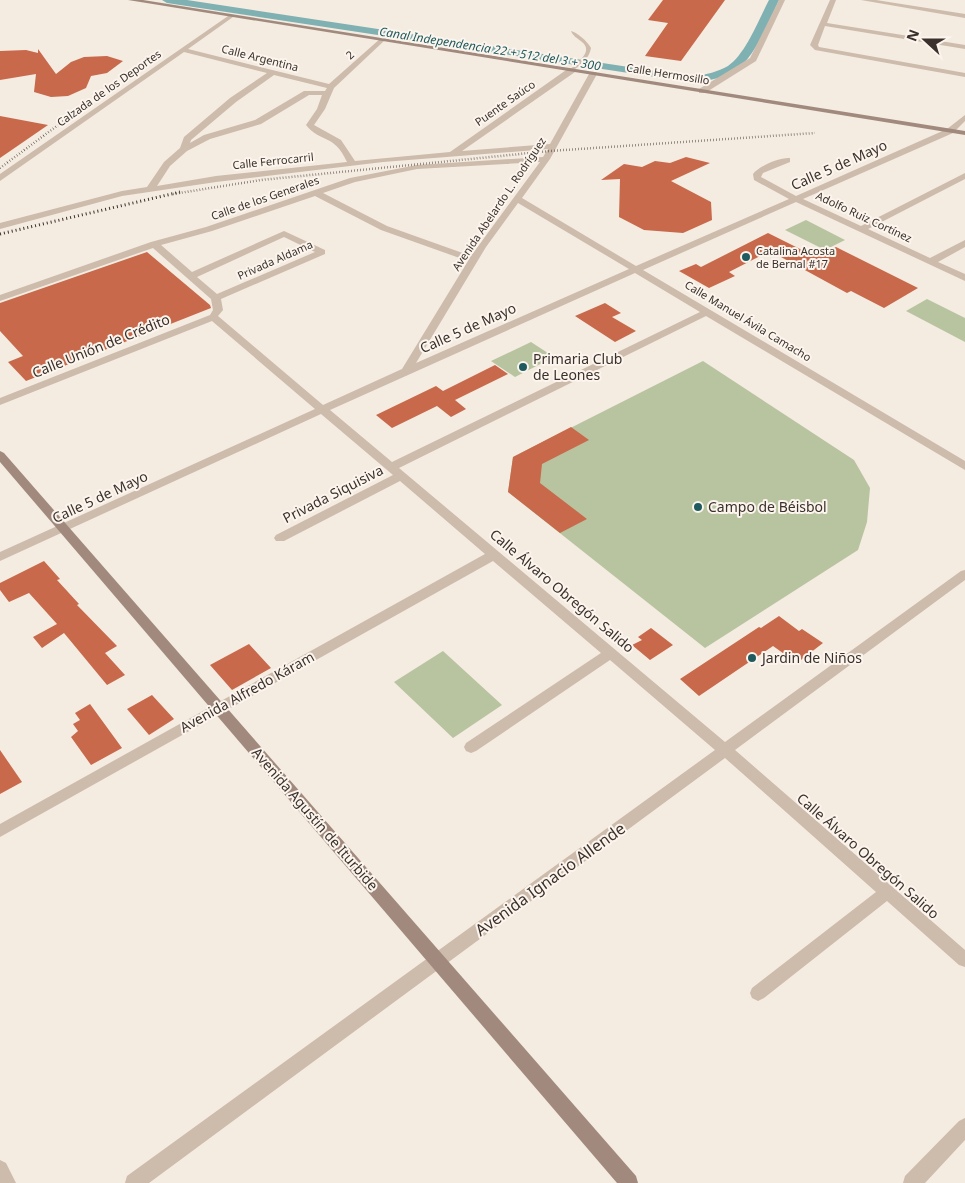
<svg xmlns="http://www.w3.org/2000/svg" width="965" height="1183" font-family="'Noto Sans',sans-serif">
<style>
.green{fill:#b8c4a0}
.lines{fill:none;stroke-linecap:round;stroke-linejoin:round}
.canal{fill:#7fb0b2;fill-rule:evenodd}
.building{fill:#c8694b}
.lane{fill:#cdbbac;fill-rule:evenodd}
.street{fill:#cdbbac;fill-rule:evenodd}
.secondary{fill:#a18a7d;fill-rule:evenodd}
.rail-far1{stroke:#3b302b;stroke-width:2.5;stroke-dasharray:0.5 2.5;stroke-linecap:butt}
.rail{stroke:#3b302b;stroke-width:3;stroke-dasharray:1 3;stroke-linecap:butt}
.poi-dot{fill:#1f5a5e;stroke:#fbf5ee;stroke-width:2}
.labels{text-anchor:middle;stroke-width:4;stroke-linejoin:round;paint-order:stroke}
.far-street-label{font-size:11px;fill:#3b302b;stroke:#fbf5ee}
.far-poi-label{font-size:11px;fill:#3b302b;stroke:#fbf5ee;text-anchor:start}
.far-water-label{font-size:12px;font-style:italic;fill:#1f5a5e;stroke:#fbf5ee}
.street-label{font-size:14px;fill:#3b302b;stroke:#fbf5ee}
.poi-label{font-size:14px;fill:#3b302b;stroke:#fbf5ee;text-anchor:start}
.near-street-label{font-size:16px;fill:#3b302b;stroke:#fbf5ee}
</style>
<rect width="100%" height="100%" fill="#f4ebe1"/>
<path class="green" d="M806,220L845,240L825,250L785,230Z
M927,299L965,318V342L906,311Z
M531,342L554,357L515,377L491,361Z
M703,361L854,460L870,488L867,522L858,550L705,648L508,492L513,457Z
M443,651L502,705L453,738L394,682Z"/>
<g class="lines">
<path class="canal" d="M162,0H187L695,77C706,74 718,72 728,66C746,54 759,19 769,0H779C769,21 755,57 736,70C724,78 709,80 695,83L167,3Z"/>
</g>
<path class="building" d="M663,0H725L681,61L645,56L668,23L648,20Z
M38,49L56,74L71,62L84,57L107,56L123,61L107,73L91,76L86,88L68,96L51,97L34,92L36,74L0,80V51L26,50L38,53Z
M0,116L48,125L0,158Z
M686,157L710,163L671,181L711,202L712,220L683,233L644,230L619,217L620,179L601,180L624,164L642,167L655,161L670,163Z
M768,233L816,257L836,247L918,288L884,308L851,291L847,293L770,251L729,272L735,276L709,288L679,271L696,264L701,267Z
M147,252L210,305L211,308L26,381L8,362L23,356L0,331V303Z
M605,303L621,313L612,317L636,331L615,342L575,316Z
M495,365L508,374L455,400L466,409L451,417L437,406L392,428L376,415L436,386L443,391Z
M571,427L589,440L542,464L540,483L587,519L560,533L508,492L513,457Z
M44,561L60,579L57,580L79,604L77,605L117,646L105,653L125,675L107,685L64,633L42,648L33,637L57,624L29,593L9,602L0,590V583Z
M779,616L799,631L802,629L823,643L797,663L773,646L699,696L680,679L759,627L761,628Z
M651,628L673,645L650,660L632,645L642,640L638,637Z
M249,644L271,668L232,690L210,665Z
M152,695L174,719L149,735L127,709Z
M90,704L122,748L91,765L71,737L78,731L73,724L80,720L75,713Z
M0,750L22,782L0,794Z"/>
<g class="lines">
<path class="lane" d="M571,31C578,33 587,41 591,48C589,59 580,66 572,71L570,70C577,62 594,52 582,42C577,38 573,36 571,31Z"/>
<path class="street" d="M779,0H785L756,61L705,93H699V89L750,58Z
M830,0H836L827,23L965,45V49L825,26L818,45L819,47L965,73V77L815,50L810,45Z
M861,0H876L965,14V18Z
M231,14L233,15V17L188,49L329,84L381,38H385V40L334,88L325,109L314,125L341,140L355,161L450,152L569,68H575V72L462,151L550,144L589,74L596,72L597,74L550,159L522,198L636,266L789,199L754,180L753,174C759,166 780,157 790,158V162L763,173L761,177L796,196L947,129L965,115V121L953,133L803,199L861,226L965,173V179L868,229L930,258L965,240V247L938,262L965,274V281L796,202L643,270L965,461V470L706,316L399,468L725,742L961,571L965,570V580L735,750L965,950V967L959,965L887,901L764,998L758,1001L752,998L750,993L752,988L876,892L725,758L149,1183H125L127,1176L715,750L610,660L476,751L471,753L466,751L464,747L466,743L601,653L493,561L0,837V824L485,554L400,481L284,541H276L274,538L276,535L393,475L321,414L0,561V552L315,409L212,321L0,405V398L210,315L213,310L211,299L153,248L0,301V295L151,242L206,227L350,178L417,165L543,157L548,149L383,162L216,182L122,196L0,229V223L122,191L147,187L164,162L180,148L184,137L230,98L267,73L184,52L0,181V174ZM274,75L327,88L325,91H304L255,120L204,135L190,143L191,140L236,102ZM309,95H322L317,109L306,125C320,143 334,133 347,162L216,176L157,186L170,166L187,151L210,139L261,124ZM540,162L471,256L387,226L323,193L355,182L417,169ZM315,196L381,230L468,261L402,369L323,405L218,316L223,310L221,299L325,254V250L284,231L192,272L161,245L212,231ZM518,203L629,269L416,363L486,247ZM284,237L315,252L217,294L197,277ZM635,273L700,312L392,462L330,410Z
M965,1118V1140L925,1183H903L905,1176L959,1121Z
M0,1160L6,1163L16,1183H0Z"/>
<path class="secondary" d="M128,0H143L965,131V135Z
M0,451L4,453L636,1176L638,1183H617L0,462Z"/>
<path class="rail-far1" d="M0,168L73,114
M173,194L261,180L550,151L815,133"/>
<path class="rail" d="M0,234L180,192"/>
</g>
<g class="poi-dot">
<circle cx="746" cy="257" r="5"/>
<circle cx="523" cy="367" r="5"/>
<circle cx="698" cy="507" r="5"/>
<circle cx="752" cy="658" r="5"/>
</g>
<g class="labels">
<g class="far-street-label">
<text transform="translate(350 55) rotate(-42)" y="4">2</text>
<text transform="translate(260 58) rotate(14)" y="4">Calle Argentina</text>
<text transform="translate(668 74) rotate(9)" y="4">Calle Hermosillo</text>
<text transform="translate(109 88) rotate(-35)" y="4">Calzada de los Deportes</text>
<text transform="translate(505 103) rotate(-35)" y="4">Puente Saúco</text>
<text transform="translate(273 161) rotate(-6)" y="4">Calle Ferrocarril</text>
<text transform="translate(265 198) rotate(-19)" y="4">Calle de los Generales</text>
<text transform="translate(499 204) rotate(-56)" y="4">Avenida Abelardo L. Rodríguez</text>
<text transform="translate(864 217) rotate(25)" y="4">Adolfo Ruiz Cortínez</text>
<text transform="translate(275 260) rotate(-24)" y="4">Privada Aldama</text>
<text transform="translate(748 321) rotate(31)" y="4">Calle Manuel Ávila Camacho</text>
</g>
<g class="far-poi-label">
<text x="756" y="255">Catalina Acosta<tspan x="756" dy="13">de Bernal #17</tspan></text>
</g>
<g class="far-water-label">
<text transform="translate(490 49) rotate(9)" y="4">Canal Independencia 22 + 512 del 3 + 300</text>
</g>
<g class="street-label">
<text transform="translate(839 165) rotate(-24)" y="5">Calle 5 de Mayo</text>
<text transform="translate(468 328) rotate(-24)" y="5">Calle 5 de Mayo</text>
<text transform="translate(101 346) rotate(-22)" y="5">Calle Unión de Crédito</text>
<text transform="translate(333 494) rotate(-27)" y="5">Privada Siquisiva</text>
<text transform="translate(100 497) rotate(-25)" y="5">Calle 5 de Mayo</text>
<text transform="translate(562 591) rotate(40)" y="5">Calle Álvaro Obregón Salido</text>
<text transform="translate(247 692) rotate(-29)" y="5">Avenida Alfredo Káram</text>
<text transform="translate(315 819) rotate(49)" y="5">Avenida Agustín de Iturbide</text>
<text transform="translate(868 856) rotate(41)" y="5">Calle Álvaro Obregón Salido</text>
</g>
<g class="poi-label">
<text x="533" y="364">Primaria Club<tspan x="533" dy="16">de Leones</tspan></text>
<text x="708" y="512">Campo de Béisbol</text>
<text x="762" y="663">Jardin de Niños</text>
</g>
<g class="near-street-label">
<text transform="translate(550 879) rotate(-36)" y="6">Avenida Ignacio Allende</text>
</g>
</g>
<g transform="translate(925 40) rotate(291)" stroke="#fbf5ee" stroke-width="4" paint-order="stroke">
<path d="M0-4L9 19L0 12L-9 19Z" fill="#3b302b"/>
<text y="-8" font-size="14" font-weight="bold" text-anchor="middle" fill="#3b302b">N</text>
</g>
</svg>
